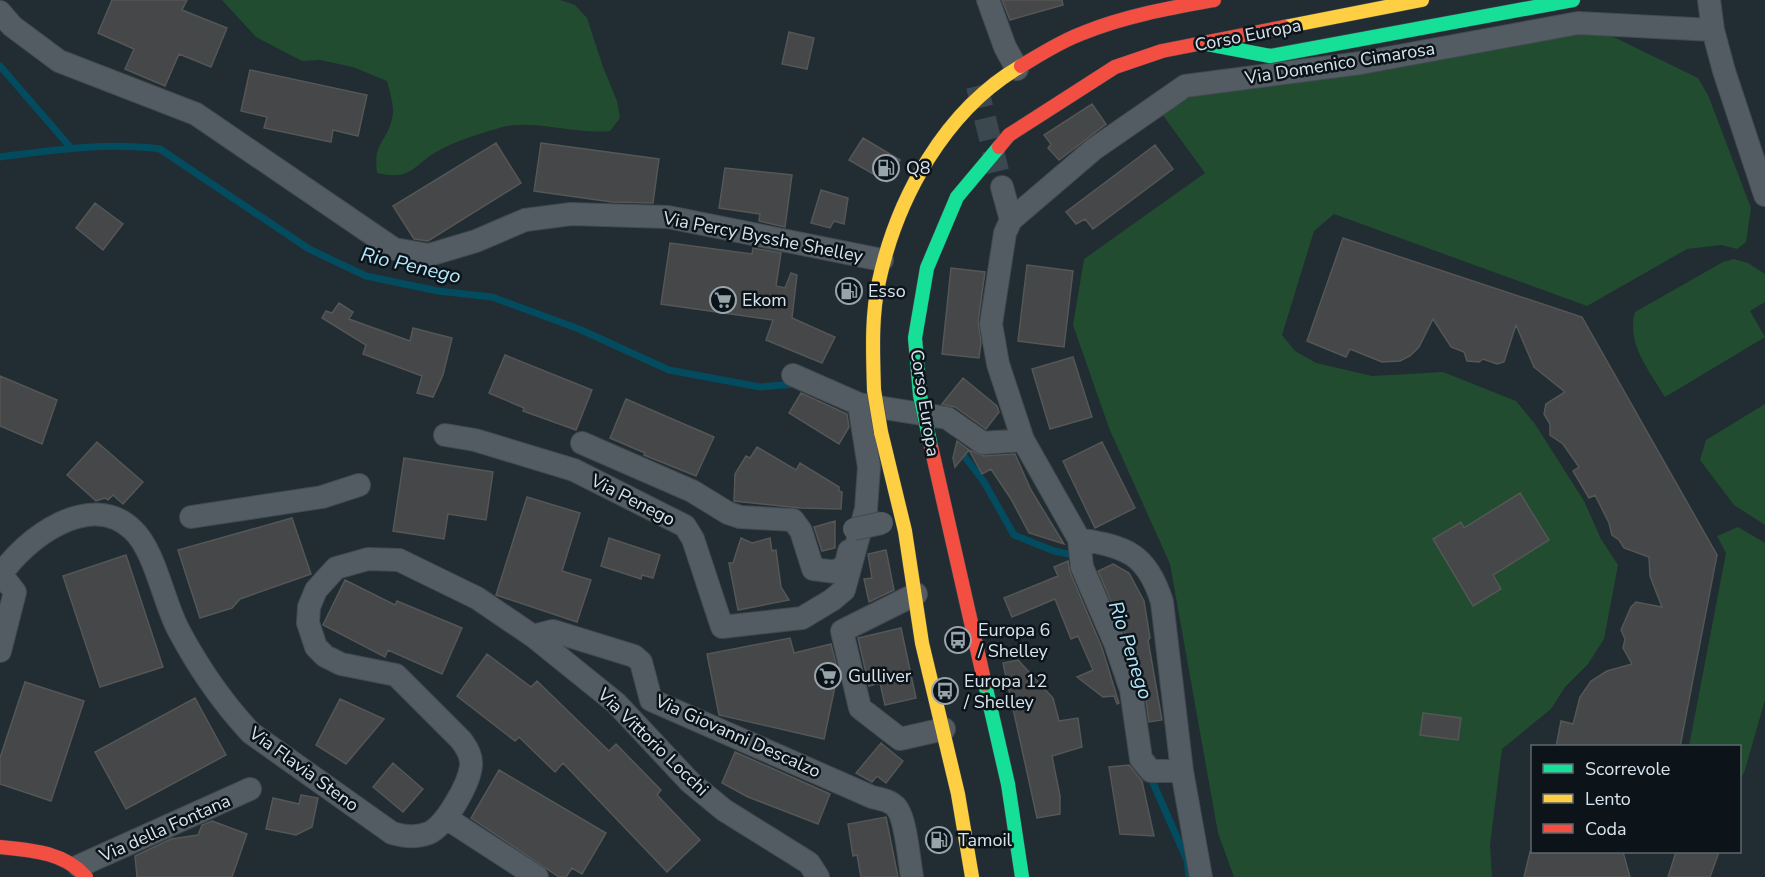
<svg xmlns="http://www.w3.org/2000/svg" width="1765" height="877" font-family="'Nunito Sans',sans-serif">
<style>
.green{fill:#224c2f}
.lines{fill:none;stroke-linecap:round;stroke-linejoin:round}
.stream{stroke:#034c5f;stroke-width:7}
.building{fill:#464748;stroke:#555656;stroke-width:1.5}
.street-tunnel{stroke:#3c484f;stroke-width:22;stroke-dasharray:22 11;stroke-linecap:butt}
.street-casing{stroke:#414a50;stroke-width:24}
.fast-casing{stroke:#414a50;stroke-width:15}
.slow-casing{stroke:#414a50;stroke-width:15}
.jam-casing{stroke:#414a50;stroke-width:15}
.street{stroke:#545c63;stroke-width:22}
.fast{stroke:#16e098;stroke-width:14}
.slow{stroke:#ffcf43;stroke-width:14}
.jam{stroke:#f24e42;stroke-width:14}
.street-bridge-casing{stroke:#414a50;stroke-width:24;stroke-linecap:butt}
.fast-bridge-casing{stroke:#414a50;stroke-width:15;stroke-linecap:butt}
.slow-bridge-casing{stroke:#414a50;stroke-width:15;stroke-linecap:butt}
.street-bridge{stroke:#545c63;stroke-width:22}
.fast-bridge{stroke:#16e098;stroke-width:14}
.slow-bridge{stroke:#ffcf43;stroke-width:14}
.labels{text-anchor:middle;stroke-width:5;stroke-linejoin:round;paint-order:stroke}
.street-label{font-size:18px;fill:#d8e4ed;stroke:#0c141a}
.poi-label{font-size:18px;fill:#d8e4ed;stroke:#0c141a;text-anchor:start}
.water-label{font-size:20px;font-style:italic;fill:#b2e8fc;stroke:#0c141a}
</style>
<rect width="100%" height="100%" fill="#212c33"/>
<path class="green" d="M222,0H560L575,5L587,18L603,67L617,101L620,118L610,131C577,135 529,118 499,128C479,134 455,141 438,151C411,166 413,181 377,173C373,141 386,144 392,119C395,106 390,93 387,81L353,67L320,60L302,61L256,37Z
M1599,30L1698,78L1708,95L1751,208L1746,242L1737,249L1721,245L1687,249L1587,306L1334,214L1314,231L1282,335L1295,351L1316,363L1372,376L1443,372L1516,401L1535,424L1584,501L1601,539L1618,565L1604,639L1588,664L1565,687L1551,709L1502,749L1490,845L1492,877H1234L1218,833L1170,564L1109,428L1073,325L1084,259L1205,173L1162,114L1175,102L1201,94Z
M1734,259L1748,263L1765,274V302L1750,311L1765,337L1665,397C1649,370 1626,344 1635,312L1723,262Z
M1765,404V525L1734,505L1700,460L1706,440Z
M1738,527L1765,543V700L1744,773L1740,779V746H1689L1726,553L1717,536Z"/>
<g class="lines">
<path class="stream" d="M0,66L71,148
M0,157C53,150 107,142 160,149L309,249L366,276L438,291L492,297L579,329L669,370L760,387L796,384
M962,453L984,482L1014,535L1054,551L1078,556
M1150,776L1187,860L1189,877"/>
</g>
<path class="building" d="M112,0H187L182,10L227,28L211,67L179,54L165,86L125,69L134,49L98,33Z
M1002,0H1062L1063,5L1010,20Z
M789,32L814,38L807,69L782,64Z
M250,70L367,95L358,136L333,130L331,142L264,128L267,117L241,111Z
M1092,104L1106,124L1059,160L1048,148L1051,144L1044,135Z
M863,138L900,160L887,182L849,160Z
M496,143L521,183L428,241L414,239L393,206Z
M541,143L659,159L653,203L612,202L534,191Z
M1155,145L1173,169L1093,229L1085,219L1076,224L1066,212Z
M725,168L792,175L785,227L759,221L760,214L719,208Z
M821,190L848,198L844,224L834,221L830,228L811,223Z
M95,203L123,224L103,250L76,228Z
M1343,238L1582,317L1717,555L1680,747H1556L1561,721L1573,724L1580,697L1591,681L1607,671L1632,664L1623,648L1625,639L1621,630L1631,607L1636,602L1662,607L1650,576L1649,557L1624,548L1619,540L1612,535L1609,523L1595,495L1589,498L1573,471L1579,467L1563,444L1550,435V424L1544,414L1546,404L1565,392L1534,367L1516,325L1504,362L1497,364L1483,359L1479,362L1467,361L1464,352L1451,347L1433,319L1419,347L1410,356L1400,361L1382,362L1350,349L1346,357L1307,341Z
M670,243L752,254L753,248L781,253L776,286L785,288L791,273L797,275L792,318L835,337L822,363L766,340L773,320L661,304Z
M1027,265L1073,271L1064,347L1018,341Z
M951,268L985,272L978,322L981,342L979,358L942,354Z
M339,303L353,312L349,319L410,341L413,328L452,338L443,375L433,397L417,393L422,376L363,354L366,345L322,318L326,311L332,313Z
M505,355L592,390L576,430L523,411L524,408L489,393Z
M1073,357L1092,417L1050,429L1032,369Z
M0,376L57,400L42,444L0,426Z
M963,378L997,406L999,412L986,429L955,407L942,404Z
M801,393L847,414L849,427L839,444L789,413Z
M626,399L714,437L696,476L644,455L645,453L610,438Z
M957,441L969,450L955,467L953,458Z
M97,442L143,482L123,504L113,495L108,500L105,498L96,501L67,475Z
M1102,442L1135,508L1095,528L1063,461Z
M757,447L796,470L800,463L839,487V491L842,492L841,509L800,508L734,501L735,474L746,456L750,458Z
M969,450L984,456L1015,454L1031,490L1064,544L1029,533L1011,499L991,469L982,474Z
M404,458L493,472L486,520L448,514L444,539L393,531Z
M1520,493L1549,540L1493,575L1501,589L1473,606L1433,539L1461,522L1464,528Z
M527,497L580,513L562,571L591,580L577,622L496,595Z
M292,518L311,574L240,599L232,608L200,618L178,550Z
M835,521V548L822,551L814,527Z
M609,538L660,555L653,578L642,575L641,579L601,566Z
M741,538L752,543L770,538L772,551L776,550L781,587L789,600L738,610L729,563H733Z
M886,550L894,590L869,602L864,579L872,578L868,554Z
M126,555L163,667L100,687L63,576Z
M1068,561L1070,572L1102,648L1119,703L1117,704L1114,696L1103,697L1077,677L1093,670L1078,636L1071,639L1055,599L1012,617L1004,598L1058,576L1054,567Z
M1113,564L1129,573L1144,601L1150,638L1148,640L1162,720L1149,722L1144,686L1127,638L1098,571Z
M345,580L395,605L397,601L462,628L442,674L388,650L385,657L323,625Z
M901,628L916,698L885,705L880,683L869,686L858,638Z
M790,638L794,653L831,644L838,672L824,739L719,715L707,654Z
M487,654L531,687L537,681L609,751L616,744L661,790L657,795L700,840L667,872L563,763L555,772L519,737L515,741L457,696Z
M1018,660L1053,698L1059,721L1078,718L1082,747L1052,756L1060,796V814L1037,818L1003,663Z
M25,682L84,701L51,801L0,784V758Z
M195,698L226,755L126,809L95,752Z
M340,699L384,719L346,764L316,745Z
M1423,713L1461,718L1458,740L1420,735Z
M881,743L903,761L886,783L877,776L872,782L856,773Z
M735,752L830,794L818,824L748,797L722,783Z
M393,763L423,789L403,812L373,787Z
M1129,765L1142,781L1154,836L1120,834L1109,767Z
M499,770L606,833L582,874L572,868L566,877H559L471,818Z
M301,795L318,798L312,827L296,835L266,829L273,798L299,804Z
M886,817L898,877H861L857,855L853,856L848,824Z
M212,821L247,834L232,877H137L135,856L171,839L198,835L202,825Z
M1530,852H1623L1630,877H1524Z
M1676,852H1719L1710,877H1668Z"/>
<g class="lines">
<path class="street-tunnel" d="M977,86L1002,187"/>
<defs>
<path id="street" d="M988,0L1005,47L1017,69
M1709,0L1713,30L1724,71L1765,195
M0,12L12,26L59,61L196,114L394,249L429,255L476,241L525,220L571,214L668,217L882,260
M1002,187L1011,220
M793,375L859,404L947,418L983,443L1023,440
M445,435L475,440L574,470L685,526L693,539L722,627L802,618L832,600L844,590L866,509L869,467L859,404
M582,443L692,491L728,513L740,517L793,520L801,531L813,569L836,572L846,564L849,551
M191,517L322,497L359,485
M1079,539C1126,547 1147,553 1162,602L1182,771L1201,877
M0,576C25,538 91,489 133,530C155,551 163,600 178,629C198,667 222,702 251,733L392,833C405,837 416,838 429,833C446,825 469,784 471,766C472,756 467,748 461,740L396,675L341,664L325,656L316,647L308,623L309,607L316,590L336,568L368,559L399,560L477,598L533,636L616,703L690,782L724,810L809,863L818,877
M916,594L842,631L860,708L900,739L944,729
M533,636L553,631L634,656L641,662L651,700L872,797C880,799 889,800 895,806C906,816 909,861 912,877
M0,651L15,592L1,574
M1182,771H1151L1141,759L1131,690L1115,643L1082,567L1079,539L1023,440L998,364L991,324L1005,233L1011,220L1094,149L1185,86L1361,63L1578,23L1713,30
M446,818L537,877
M79,866L250,789"/>
<path id="fast" d="M1207,44L1270,56L1573,0
M920,395L915,338L927,268L957,197L999,147
M985,684L1008,784L1022,877"/>
<path id="slow" d="M1284,27L1422,0
M874,390C873,354 871,317 879,281C897,198 945,110 1021,66
M881,432L905,531L922,643L958,794L972,877"/>
<path id="jam" d="M1021,66C1041,54 1061,41 1083,33C1125,16 1170,8 1214,0
M999,147L1009,135L1115,67L1162,51L1284,27
M930,442L985,684
M0,847C31,850 64,852 86,877"/>
</defs>
<use href="#street" class="street-casing"/>
<use href="#fast" class="fast-casing"/>
<use href="#slow" class="slow-casing"/>
<use href="#jam" class="jam-casing"/>
<use href="#street" class="street"/>
<use href="#fast" class="fast"/>
<use href="#slow" class="slow"/>
<use href="#jam" class="jam"/>
<defs>
<path id="street-bridge" d="M854,529L882,523"/>
<path id="fast-bridge" d="M920,395L930,442"/>
<path id="slow-bridge" d="M874,390L881,432"/>
</defs>
<use href="#street-bridge" class="street-bridge-casing"/>
<use href="#fast-bridge" class="fast-bridge-casing"/>
<use href="#slow-bridge" class="slow-bridge-casing"/>
<use href="#street-bridge" class="street-bridge"/>
<use href="#fast-bridge" class="fast-bridge"/>
<use href="#slow-bridge" class="slow-bridge"/>
</g>
<defs>
<symbol id="fuel-ring" viewBox="-11 -11 22 22"><circle r="9.5" fill="#0c141a" stroke="#98a4ac" stroke-width="1.5"/><path d="M-5.5-6h7V0h2V4h1.3V-2.5L3-4.5l.8-.8L6-3V5H2.5V1h-1V6h-7ZM-4.2-4.7v3.2H.2V-4.7Z" fill="#98a4ac"/></symbol>
<symbol id="supermarket-ring" viewBox="-11 -11 22 22"><circle r="9.5" fill="#0c141a" stroke="#98a4ac" stroke-width="1.5"/><path d="M-6-5.5h2.5l.6 2H6L4.5 2H-2.5L-4.4-4H-6ZM-1.5 3.2a1.3 1.3 0 1 0 .1 0ZM3 3.2a1.3 1.3 0 1 0 .1 0Z" fill="#98a4ac"/></symbol>
<symbol id="bus-ring" viewBox="-11 -11 22 22"><circle r="9.5" fill="#0c141a" stroke="#98a4ac" stroke-width="1.5"/><path d="M-5-6H5V4H4V6H2V4H-2V6H-4V4H-5ZM-3.5-4V0h7V-4ZM-3.5 1.2v1.5H-2V1.2ZM2 1.2v1.5H3.5V1.2Z" fill="#98a4ac"/></symbol>
</defs>
<g fill-rule="evenodd">
<use href="#fuel-ring" x="871" y="153" width="30" height="30"/>
<use href="#fuel-ring" x="834" y="276" width="30" height="30"/>
<use href="#supermarket-ring" x="708" y="285" width="30" height="30"/>
<use href="#bus-ring" x="943" y="625" width="30" height="30"/>
<use href="#supermarket-ring" x="813" y="661" width="30" height="30"/>
<use href="#bus-ring" x="930" y="676" width="30" height="30"/>
<use href="#fuel-ring" x="924" y="825" width="30" height="30"/>
</g>
<g class="labels">
<g class="street-label">
<text transform="translate(1248 35) rotate(-11)" y="6">Corso Europa</text>
<text transform="translate(1340 63) rotate(-9)" y="6">Via Domenico Cimarosa</text>
<text transform="translate(763 237) rotate(11)" y="6">Via Percy Bysshe Shelley</text>
<text transform="translate(925 403) rotate(81)" y="6">Corso Europa</text>
<text transform="translate(633 500) rotate(27)" y="6">Via Penego</text>
<text transform="translate(738 736) rotate(24)" y="6">Via Giovanni Descalzo</text>
<text transform="translate(653 742) rotate(44)" y="6">Via Vittorio Locchi</text>
<text transform="translate(304 769) rotate(36)" y="6">Via Flavia Steno</text>
<text transform="translate(165 828) rotate(-24)" y="6">Via della Fontana</text>
</g>
<g class="poi-label">
<text x="906" y="174">Q8</text>
<text x="868" y="297">Esso</text>
<text x="742" y="306">Ekom</text>
<text x="978" y="636">Europa 6<tspan x="978" dy="21">/ Shelley</tspan></text>
<text x="848" y="682">Gulliver</text>
<text x="964" y="687">Europa 12<tspan x="964" dy="21">/ Shelley</tspan></text>
<text x="958" y="846">Tamoil</text>
</g>
<g class="water-label">
<text transform="translate(411 265) rotate(13)" y="7">Rio Penego</text>
<text transform="translate(1131 650) rotate(72)" y="7">Rio Penego</text>
</g>
</g>
<rect x="1531" y="745" width="210" height="108" fill="#0c141a" stroke="#5e676e" stroke-width="1.5"/>
<rect x="1543" y="764" width="30" height="9" fill="#16e098" stroke="#5e676e" stroke-width="1.5"/>
<text x="1585" y="775" font-size="18" fill="#d8e4ed">Scorrevole</text>
<rect x="1543" y="794" width="30" height="9" fill="#ffcf43" stroke="#5e676e" stroke-width="1.5"/>
<text x="1585" y="805" font-size="18" fill="#d8e4ed">Lento</text>
<rect x="1543" y="824" width="30" height="9" fill="#f24e42" stroke="#5e676e" stroke-width="1.5"/>
<text x="1585" y="835" font-size="18" fill="#d8e4ed">Coda</text>
</svg>
